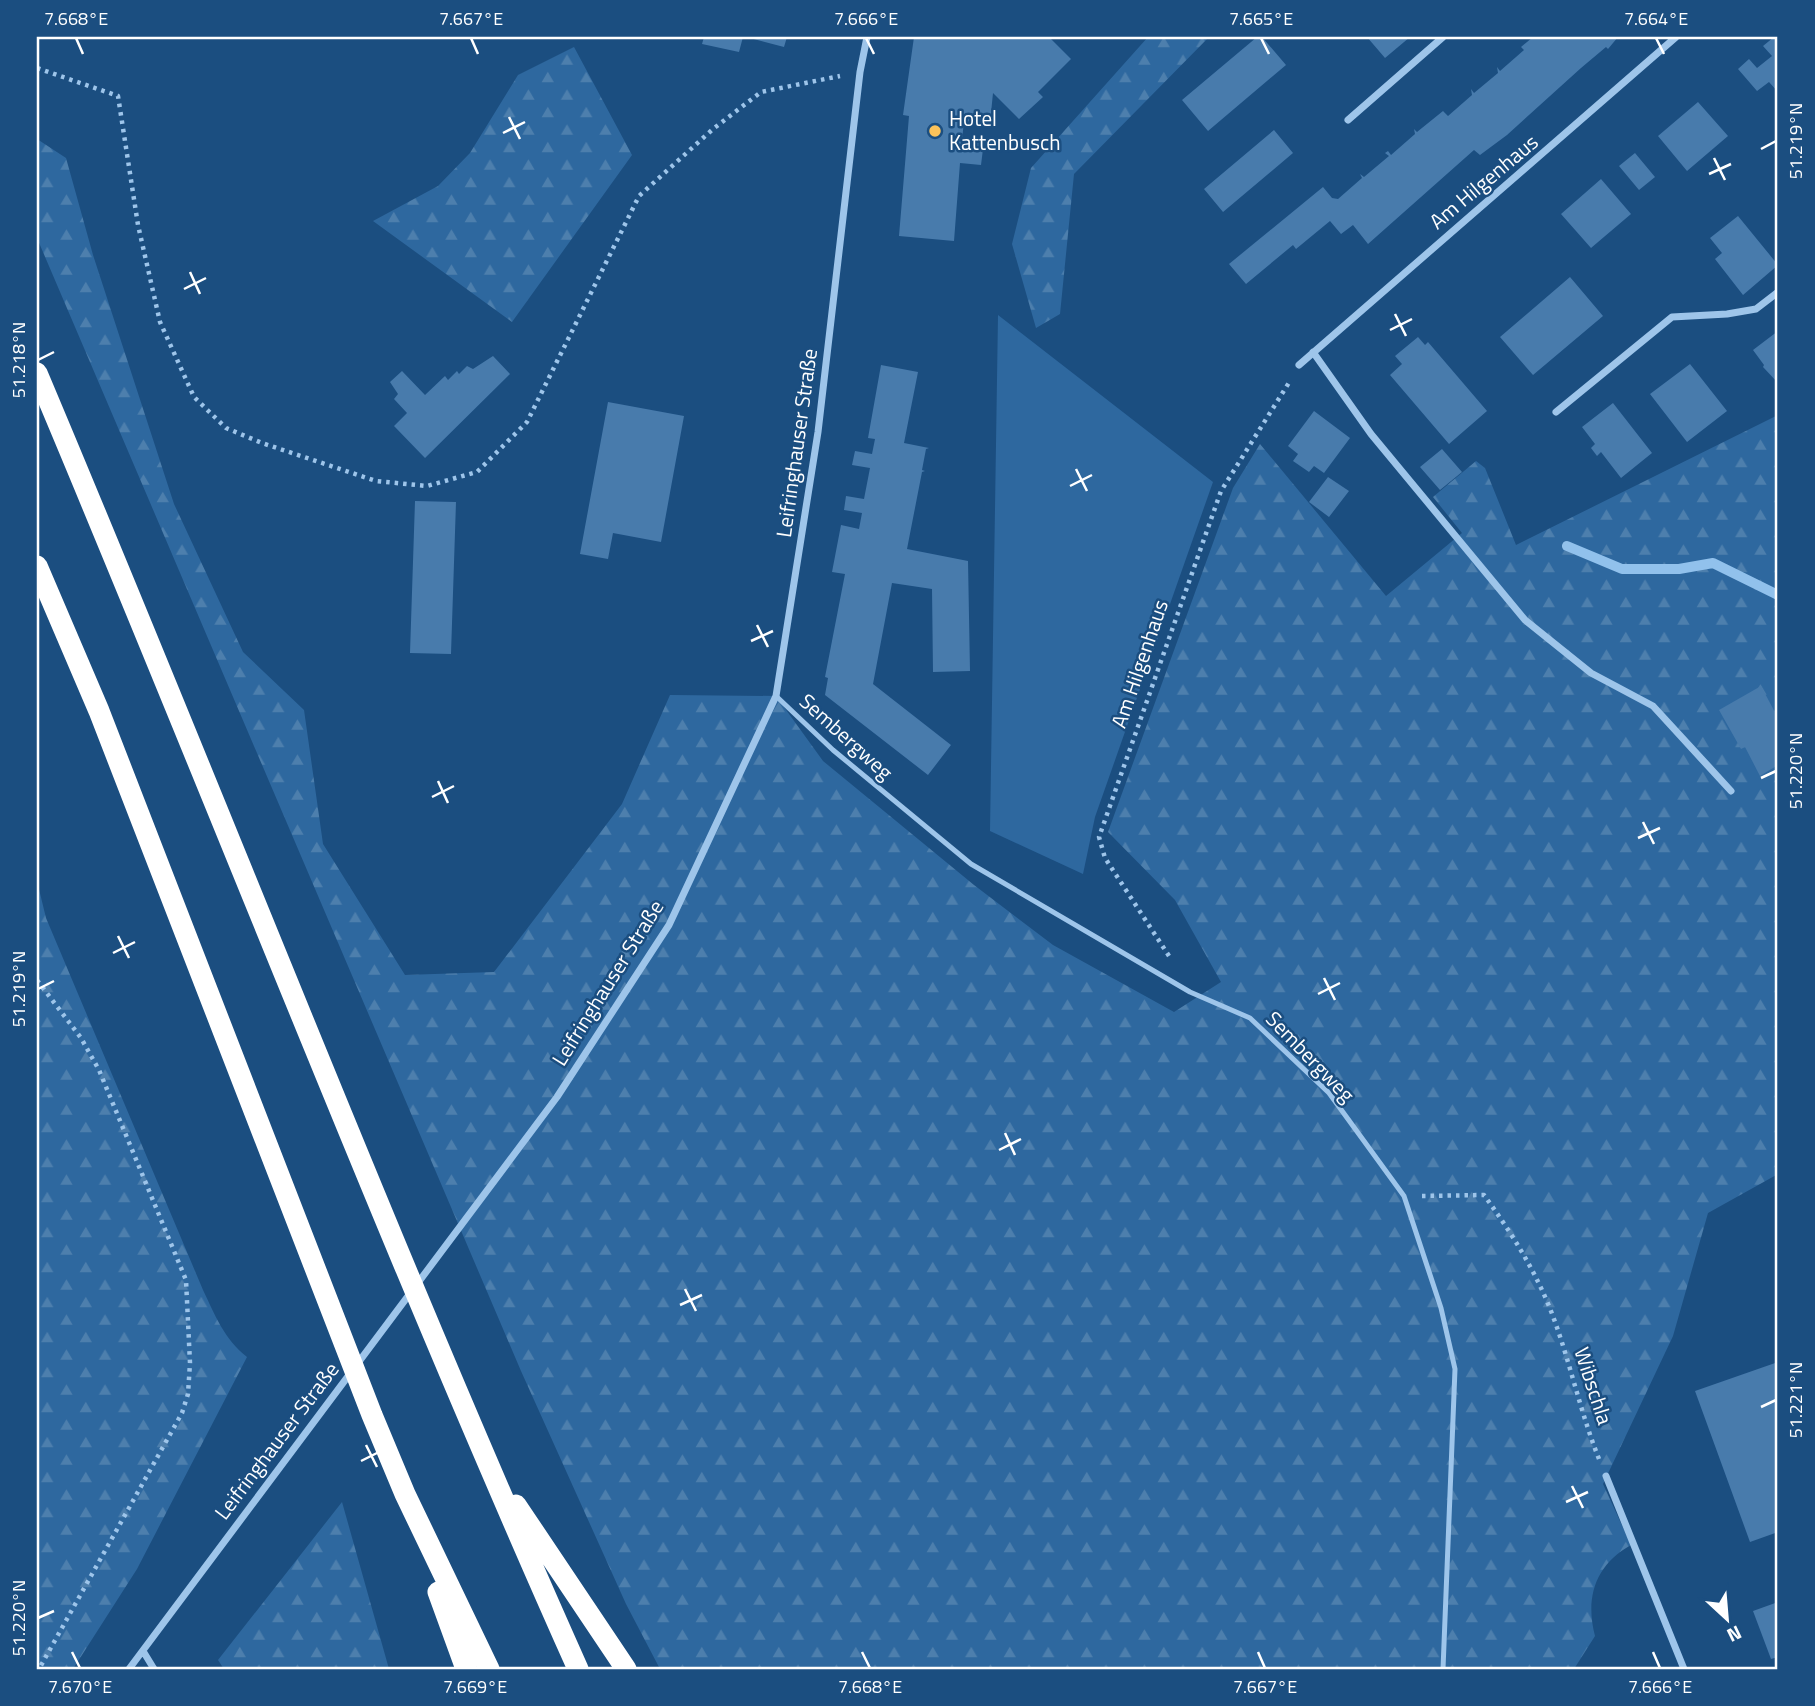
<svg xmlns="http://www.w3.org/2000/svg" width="1815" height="1706" font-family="'Titillium Web',sans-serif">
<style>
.grass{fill:#2e689f}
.forest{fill:url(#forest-firs)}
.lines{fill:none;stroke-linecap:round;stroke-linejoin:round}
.stream{stroke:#91c1ec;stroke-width:10}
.building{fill:#487bac}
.path{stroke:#9ec5ea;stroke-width:4.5;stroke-dasharray:3.5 5;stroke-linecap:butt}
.service{stroke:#9ec5ea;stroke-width:5}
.minor{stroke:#9ec5ea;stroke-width:7}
.motorway{stroke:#fff;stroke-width:21}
.ticks{fill:none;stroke:#fff;stroke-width:2.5}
.poi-dot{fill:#fbc35b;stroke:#1b4e80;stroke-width:2.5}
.labels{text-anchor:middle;stroke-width:5;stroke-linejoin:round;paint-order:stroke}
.poi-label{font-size:21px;fill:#fff;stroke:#1b4e80;text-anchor:start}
.street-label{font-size:21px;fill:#fff;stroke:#1b4e80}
.neatline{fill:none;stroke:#fff;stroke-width:2.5}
.ticks-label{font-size:18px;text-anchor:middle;fill:#fff}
</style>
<defs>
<pattern id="forest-firs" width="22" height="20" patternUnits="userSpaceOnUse" patternTransform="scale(1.75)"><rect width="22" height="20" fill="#2e689f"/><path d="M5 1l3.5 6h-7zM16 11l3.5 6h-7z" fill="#4d7fad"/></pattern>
</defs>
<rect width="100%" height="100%" fill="#1b4e80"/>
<path class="grass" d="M998,315L1213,482L1095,817L1083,874L990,831Z"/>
<path class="forest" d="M1148,37H1209L1074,174L1060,314L1036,328L1012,244L1031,168Z
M574,47L632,155L512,322L373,221L438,186L470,153L518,75Z
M37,139L66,158L93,255L174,504L243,652L304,710L323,844L405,975L494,972L622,804L670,695L776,696L823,761L974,885L1053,945L1174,1012L1221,982L1175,900L1108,832L1233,488L1260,444L1386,596L1462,533L1433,497L1476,461L1485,468L1516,545L1778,415V1174L1708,1213L1673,1336L1603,1484L1631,1545C1595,1565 1585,1598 1595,1636L1574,1669H660L626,1604L521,1371L37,238Z
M37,881L46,918L203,1290C215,1315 224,1339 247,1357L137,1569L73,1669H37Z
M342,1502L389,1669H224L218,1660Z"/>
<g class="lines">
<path class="stream" d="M1567,546L1622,569H1679L1713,563L1778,595"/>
</g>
<path class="building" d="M704,37H743L739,52L702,44Z
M746,37H787L784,47Z
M914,37H1049L1071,59L1038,92L1043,97L1019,119L993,93L990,123L964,121L962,140L984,141L981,165L960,163L954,241L899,236L909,116L903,115Z
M1257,37H1262L1286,65L1208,131L1182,100Z
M1367,37H1410L1385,58Z
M1533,37H1618L1608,49L1606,47L1581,68L1507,135L1480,155L1474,150L1368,244L1353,225L1341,234L1330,221L1296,249L1293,245L1246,284L1229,264L1323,187L1332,198L1338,199L1362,178L1360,174L1364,177L1389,156L1385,153L1388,151L1391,155L1415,134L1414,129L1417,132L1443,111L1448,116L1472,95L1471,89L1474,93L1498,73L1497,67L1500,71L1524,50L1521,47Z
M1774,37H1778V92L1769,82L1757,91L1738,69L1749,59L1757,68L1772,56L1763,46Z
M1698,102L1728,136L1687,171L1658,136Z
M1274,130L1293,153L1223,212L1204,189Z
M1635,153L1655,177L1639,190L1619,166Z
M1601,179L1631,214L1591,248L1561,214Z
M1738,216L1778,265L1743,295L1715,259L1722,253L1710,238Z
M1570,277L1603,316L1533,375L1500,337Z
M1778,331V383L1763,367L1764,365L1753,350Z
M1418,337L1425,345L1428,342L1487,411L1449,444L1390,375L1402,364L1395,356Z
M493,356L510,374L425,458L394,426L407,413L394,399L398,394L390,382L402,371L425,395L445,376L448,380L457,371L459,374L467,366L473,369Z
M1690,364L1727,411L1687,442L1650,394Z
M881,365L918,372L904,443L929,448L926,449L922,470L925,471L922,472L907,549L968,561L970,671L933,672L932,589L892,583L873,684L951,745L928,775L825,695L828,678L825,677L845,574L832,572L841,525L859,529L862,513L844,510L846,496L864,499L870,468L852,465L855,451L872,454L875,439L868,438Z
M608,402L684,416L661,542L613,533L608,559L580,554Z
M1613,403L1652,453L1621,478L1601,452L1597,456L1591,448L1595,444L1582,427Z
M1314,411L1350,438L1324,473L1314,466L1309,472L1293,461L1298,454L1288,446Z
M1442,449L1462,472L1440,490L1420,467Z
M1328,477L1349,491L1329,517L1309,502Z
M415,501L456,502L451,654L410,653Z
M1761,686L1778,718V765L1760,776L1745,747L1741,749L1719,710Z
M1778,1362V1532L1750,1542L1695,1391Z
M1778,1602V1657L1771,1659L1753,1611Z"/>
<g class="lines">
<path class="path" d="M37,68L118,96L138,225L160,322L194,397L226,428L262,443L376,481L427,486L477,472L527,422L639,196L713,129L761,92L840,76
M1169,956L1105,858L1099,837L1221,491L1290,381
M37,980L81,1038L99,1070L186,1280L190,1363L188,1394L182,1413L39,1669
M1422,1196L1484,1195C1510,1231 1532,1265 1549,1306C1569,1356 1579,1409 1599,1459"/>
<path class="service" d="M776,696L833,750L971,864L1190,992L1250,1018L1329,1093L1404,1196L1441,1308L1455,1369L1443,1669"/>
<path class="minor" d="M1348,120L1443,37
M1313,352L1371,434L1525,620L1591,673L1653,706L1731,791
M1299,365L1676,37
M1556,412L1672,317L1727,314L1756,309L1778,292
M1606,1476L1684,1669
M143,1651L154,1669
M129,1669L557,1097L669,925L776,696L818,432L860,72L867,37"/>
<path class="motorway" d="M37,373C219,804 387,1242 578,1669
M37,566L99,711L372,1415L405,1494L489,1669
M516,1505L626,1669
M438,1592L466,1669"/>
</g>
<path class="ticks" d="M76,38L83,54M471,38L478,54M866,38L874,54M1261,38L1269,54M1656,38L1664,54M509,117L520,139M503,133L525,122M1761,149L1776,141M1714,158L1725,180M1709,174L1731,164M190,272L200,294M184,289L206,278M1395,314L1406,336M1390,330L1412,319M38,360L54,352M1076,469L1087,491M1070,486L1092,475M757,625L768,647M751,641L773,631M1761,778L1776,771M438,781L448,803M432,797L454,786M1643,822L1654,844M1638,838L1660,828M118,936L129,958M113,953L135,942M1324,978L1335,1000M38,989L54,981M1318,994L1340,983M1005,1133L1015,1155M999,1150L1021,1139M685,1289L696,1311M680,1305L702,1295M1761,1407L1776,1400M366,1445L377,1467M361,1461L383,1450M1572,1486L1583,1508M1566,1502L1588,1492M38,1618L54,1611M72,1652L80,1668M467,1652L475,1668M862,1652L870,1668M1258,1652L1265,1668M1653,1652L1660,1668"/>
<circle class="poi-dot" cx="935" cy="131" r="7"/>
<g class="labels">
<g class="poi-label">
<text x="949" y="126">Hotel<tspan x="949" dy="24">Kattenbusch</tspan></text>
</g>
<g class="street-label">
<text transform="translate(1484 182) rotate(-40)" y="7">Am Hilgenhaus</text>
<text transform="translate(797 443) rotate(-82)" y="7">Leifringhauser Straße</text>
<text transform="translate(1140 664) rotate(-71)" y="7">Am Hilgenhaus</text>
<text transform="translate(846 737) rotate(42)" y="7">Sembergweg</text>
<text transform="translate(608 983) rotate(-58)" y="7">Leifringhauser Straße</text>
<text transform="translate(1310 1057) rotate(46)" y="7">Sembergweg</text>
<text transform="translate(1593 1386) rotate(72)" y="7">Wibschla</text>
<text transform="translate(277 1441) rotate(-53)" y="7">Leifringhauser Straße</text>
</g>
</g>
<rect width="1815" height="1706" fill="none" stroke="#1b4e80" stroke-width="77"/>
<g transform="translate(1727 1619) rotate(154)" stroke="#1b4e80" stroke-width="5" paint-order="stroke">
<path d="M0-5L12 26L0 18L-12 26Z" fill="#ffffff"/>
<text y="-10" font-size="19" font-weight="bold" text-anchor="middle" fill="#ffffff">N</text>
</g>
<rect x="38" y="38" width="1738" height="1630" class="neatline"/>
<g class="ticks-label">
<text x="76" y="25">7.668°E</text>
<text x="471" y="25">7.667°E</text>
<text x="866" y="25">7.666°E</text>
<text x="1261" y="25">7.665°E</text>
<text x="1656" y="25">7.664°E</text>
<text transform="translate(1796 141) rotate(-90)" y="6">51.219°N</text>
<text transform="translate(19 360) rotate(-90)" y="6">51.218°N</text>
<text transform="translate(1796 771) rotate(-90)" y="6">51.220°N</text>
<text transform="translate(19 989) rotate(-90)" y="6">51.219°N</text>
<text transform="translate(1796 1400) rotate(-90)" y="6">51.221°N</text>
<text transform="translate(19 1618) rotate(-90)" y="6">51.220°N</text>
<text x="80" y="1693">7.670°E</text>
<text x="475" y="1693">7.669°E</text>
<text x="870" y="1693">7.668°E</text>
<text x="1265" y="1693">7.667°E</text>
<text x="1660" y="1693">7.666°E</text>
</g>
</svg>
